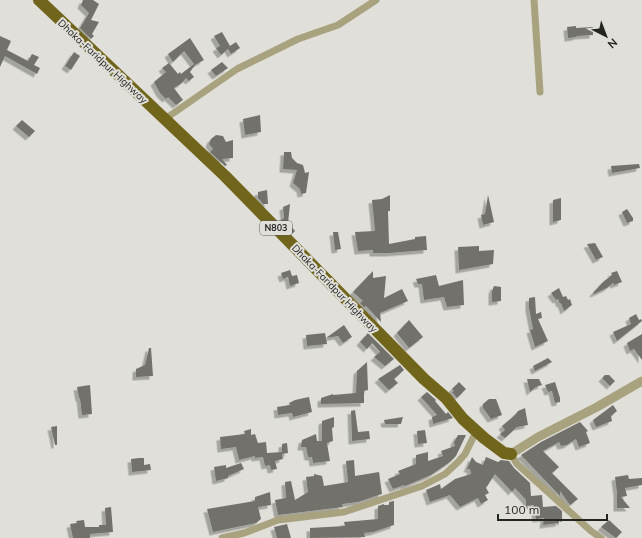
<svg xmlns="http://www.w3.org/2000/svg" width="642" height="538" font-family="Mulish,sans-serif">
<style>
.building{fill:#72716c;filter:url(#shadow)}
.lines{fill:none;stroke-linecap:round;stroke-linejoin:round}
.minor{stroke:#a8a27e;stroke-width:7}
.tertiary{stroke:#a8a27e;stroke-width:9}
.trunk{stroke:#70651b;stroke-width:12}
.labels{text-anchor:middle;stroke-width:4;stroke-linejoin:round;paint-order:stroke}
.shield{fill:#e0dfd9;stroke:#5c5c58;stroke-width:1}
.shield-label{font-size:9px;font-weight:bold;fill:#242421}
.street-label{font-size:10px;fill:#242421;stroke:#e0dfd9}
</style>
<defs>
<filter id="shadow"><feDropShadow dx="-3.5" dy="3.5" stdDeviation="0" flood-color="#0004"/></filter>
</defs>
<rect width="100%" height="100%" fill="#e0dfd9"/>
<path class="building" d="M83,0H93L99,4L91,20L99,22L92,34L94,36L91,39L80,28L89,13L81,5Z
M576,26V28L593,27V35L576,36L577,37L568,38L567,27Z
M222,32L230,46L236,42L240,48L231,54L228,49L221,55L216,48L220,46L214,36Z
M0,36L11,41L7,50L28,61L32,54L39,57L34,65L40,68L37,74L5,56L0,67Z
M190,38L204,60L195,65L190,72L194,77L189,81L186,78L182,83L174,88L183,100L176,105L168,97L166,99L160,93L154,82L166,72L162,68L169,63L178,74L180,72L181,74L194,64L184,51L173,62L168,54Z
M74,52L80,56L71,70L65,66Z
M222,62L228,68L216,76L211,70Z
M260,115L261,132L245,135L243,119Z
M22,120L35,131L29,137L16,126Z
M216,135L223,136L226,142L233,140V158L222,159L227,165L225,166L210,152L213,149L209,144L211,139Z
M284,152H291L292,158L297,163L303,165L305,173L309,172L306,193L301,194L300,189L293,183L297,170L283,169Z
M639,164L640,168L612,173L611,166Z
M267,190L268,204H263L258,198V192Z
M390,195V211H388L389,244L415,239V237L426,236L427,250L389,253H373V250L358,251L355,232L375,231L372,200L382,199Z
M488,195L494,222L483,225L481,215L485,214Z
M561,198V220L553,222V200Z
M290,204L288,223L295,231L292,234L280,221L284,218L283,207Z
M627,209L633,218V221L627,223L622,212Z
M333,232H338L341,249L335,250Z
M595,243L603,257L596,260L587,244Z
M479,246V251L494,250L493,264L459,270L458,247Z
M290,270L292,276L297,275L299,283L290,286L288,277L283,279L281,273Z
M373,271V278L386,276L384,298L402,289L408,301L380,313L381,322L366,306L364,307L360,303L363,301L353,292Z
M617,271L622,282L614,285L613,283L607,288L594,294L593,293L603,282L612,275L611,273Z
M436,275L439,286L463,280L464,305L447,307L444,297L424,300L422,284H418L416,279Z
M494,286L501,287V301L492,302V291Z
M559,288L563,297L566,296L568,300L570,299L572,305L564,311L561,303L560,304L558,299L556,300L551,293Z
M535,297L536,314L541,312L542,318L538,319L548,341L535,347L530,330L533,329L529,308V298Z
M636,314L639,320L641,319L642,321L617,341L613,332L631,324L629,318Z
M409,320L423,337L409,348L397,333Z
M344,325L352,337L343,343L338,336L326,338L327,344L307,346L306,335L325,333L326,338Z
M368,333L375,340L367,349L360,342Z
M642,334V360L634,349L630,351L627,343Z
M375,340L394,359L385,366L374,357L380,352L372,343Z
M149,348H151L153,376L136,377V369L145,365Z
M548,358L552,362L535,371L533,366Z
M367,362L368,390L364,391V403L321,404V398L333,394V395L356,393L357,371Z
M400,365L404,370L394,379L398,383L389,390L378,379Z
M605,375H609L615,381L610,386L602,378Z
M527,379H539L542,385L536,387L530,392Z
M459,382L466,389L457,398L452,392L454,391L452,389Z
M555,382L560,398V402L555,403L552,391L548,392L545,385Z
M90,385L92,414L82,415L80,398H79L77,387Z
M427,392L436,400L435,401L446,414L448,412L453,418L433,424L432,417L437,415L421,397Z
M309,397L312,412L293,417L292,413L278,415L277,407L290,405L289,403L295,400Z
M489,399H496L502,415L491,419L483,408V404Z
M613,405L617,411L611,416L612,421L596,427L593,420Z
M525,408L528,425L517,427L505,438L500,434L505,430L502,426L515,415L518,411Z
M355,410L358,432L369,431L370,439L352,441L351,411Z
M334,417V427L332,428L333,441L327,443L330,461L313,463L312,457H308L306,447H301L302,440L316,434L317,441H322V421Z
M403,417L401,424H385L384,420Z
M580,422L588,431L586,432L590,443L579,447L576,439L567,445L561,446L559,442L543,451L559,467L552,473L578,499L570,505L560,491V496L521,455L541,442Z
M57,426V445H55L51,427Z
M251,429V435L255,434L258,443L266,442L267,453L282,452V444L287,443L288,453L282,454L283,459L275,461L277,469L271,470L270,465L265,466L263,457L255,458V456L239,460L236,447L221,449L220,437L245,434L244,431Z
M425,430L427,443L418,444L417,431Z
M458,435H466L456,456L450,462L431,475L405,486L404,485L393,489L388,479L400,474L398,471L416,464V455L428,452V461L443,456L441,451L455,446L454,442Z
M472,457L476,462L483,465L486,457L498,462L501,460L509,461L514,468L530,483L531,496L542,495L543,507L556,506L562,511V522L559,521V523L543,525L544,518L536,519L534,505L526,506V500L515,488L512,492L495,474L486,488L489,493L485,495L488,500L481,504L478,498L460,507L450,495L430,502L426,490L440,484L441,489L455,479L471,474L470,469H467Z
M139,458H144V465L150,464L151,470L132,472L131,459Z
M354,460L355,476L379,472L382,494L358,502L342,504L343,507L278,515L275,500L286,498L285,482L291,481L295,500L308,492L306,477L314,476V474L322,476L324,486L348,482L346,461Z
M241,463L244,469L228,476V478L216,481L214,467L226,465V468Z
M628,475L629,479L642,478V485L625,488L627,496L621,497L630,508H617V493L615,477Z
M270,492L271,505L258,507L261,519L256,523L213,532L207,509L255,501V497Z
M394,501V525L373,532L364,533L365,537L310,538V528L345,526L344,522L378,519V506L384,504V505H389V502Z
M111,507L113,532L90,534V538H73L70,524L77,523L76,521L84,520L85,527H99V525H106L105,508Z
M609,520L622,532L616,538L601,527Z
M287,524L291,538H277L274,527Z"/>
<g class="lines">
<path class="minor" d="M534,0L540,92
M165,119L237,69L298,39L338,25L376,0
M511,454L517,464L591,531L601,538
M222,538L244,533L278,520L344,512L422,486L445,474L458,462L465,454L477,430"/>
<path class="tertiary" d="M511,454L538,437L597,407L642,381"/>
<path class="trunk" d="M39,0L225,176L424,379L446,398L463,419L484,438L504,453L511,454"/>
</g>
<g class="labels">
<rect class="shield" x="260" y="221" width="32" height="14" rx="3"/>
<g class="shield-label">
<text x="276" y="231">N803</text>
</g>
<g class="street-label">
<text transform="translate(103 61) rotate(43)" y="4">Dhaka-Faridpur Highway</text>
<text transform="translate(335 288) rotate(46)" y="4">Dhaka-Faridpur Highway</text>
</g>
</g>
<g transform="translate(606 36) rotate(138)" stroke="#e0dfd9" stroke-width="3" paint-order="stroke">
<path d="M0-3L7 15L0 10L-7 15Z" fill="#242421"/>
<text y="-6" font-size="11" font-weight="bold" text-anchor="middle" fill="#242421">N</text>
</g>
<path d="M498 514v6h109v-6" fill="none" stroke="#242421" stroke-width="2"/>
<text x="504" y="514" font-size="12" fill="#242421" stroke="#e0dfd9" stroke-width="3" paint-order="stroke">100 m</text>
</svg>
